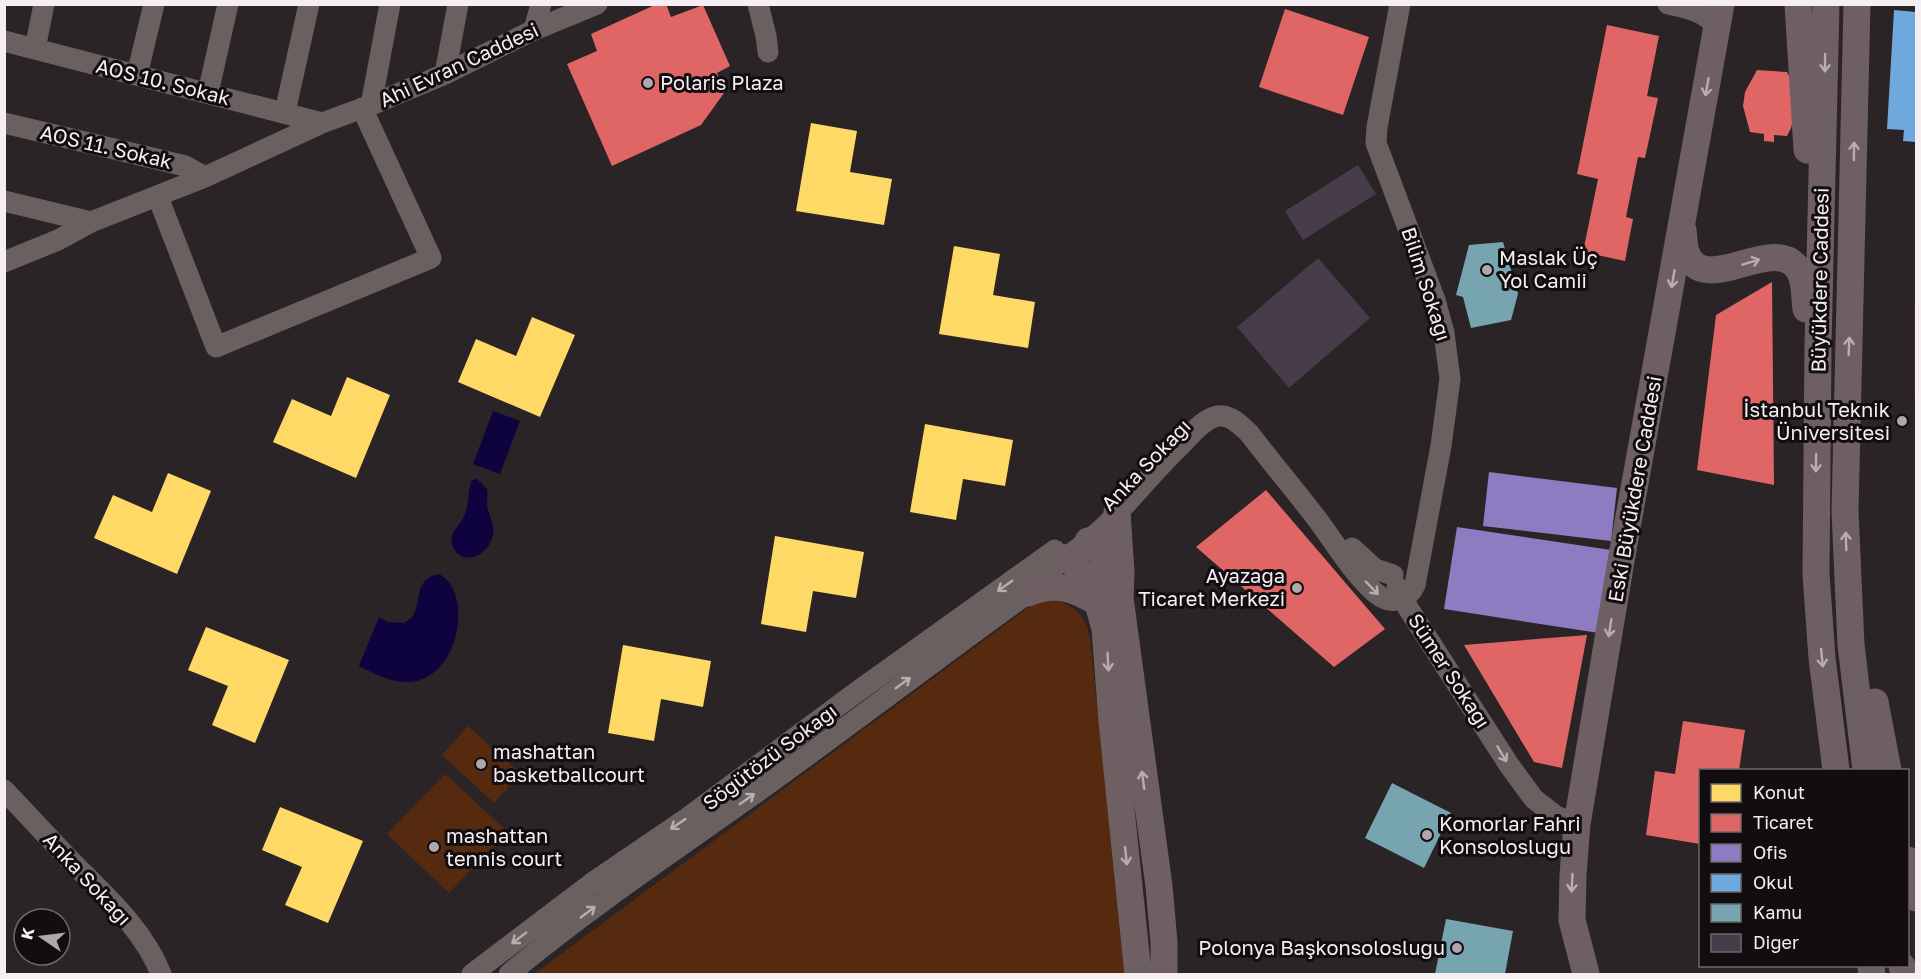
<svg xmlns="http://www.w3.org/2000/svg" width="1921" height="979" font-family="'Golos Text',sans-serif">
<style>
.green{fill:#562a0f}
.water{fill:#0e033d}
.homes{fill:#ffd966}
.shops{fill:#e06666}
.offices{fill:#8e7cc3}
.schools{fill:#6fa8dc}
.public{fill:#76a5af}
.building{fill:#473c4a}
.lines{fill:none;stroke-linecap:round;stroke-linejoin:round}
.minor{stroke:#6b6060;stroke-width:21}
.major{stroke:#6e6062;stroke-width:27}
.oneway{stroke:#b8aeb1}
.oneway2{stroke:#b7aeb0}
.poi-dot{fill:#aea7ab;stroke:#120d10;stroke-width:2}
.labels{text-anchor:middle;stroke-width:6;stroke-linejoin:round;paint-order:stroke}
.street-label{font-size:20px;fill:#f5eef2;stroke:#120d10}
.poi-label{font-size:20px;fill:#f5eef2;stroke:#120d10;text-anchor:start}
</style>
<rect width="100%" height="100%" fill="#2a2427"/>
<path class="green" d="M1916,301V452L1914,393V302Z
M1048,599C1074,604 1085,613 1090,639L1126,974H534L1029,607Z
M468,726L521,774L494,803L442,755Z
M445,774L507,831L449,893L387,834Z"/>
<path class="water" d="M493,411L520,421L500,474L473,464Z
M477,479L487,489C488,494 487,498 487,503C487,514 495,522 493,534C489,559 458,567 452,544C449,532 460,526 464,516C470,504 467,491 472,480Z
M439,574C475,592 459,683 406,682C388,682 374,673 359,666L379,617L388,622L404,623C407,621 410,619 412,617C423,601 412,580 439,574Z"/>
<path class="homes" d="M811,123L857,131L850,172L892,179L884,225L796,211Z
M954,246L1000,254L993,295L1035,302L1028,348L939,334Z
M532,317L575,335L540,417L458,382L476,339L516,356Z
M347,377L390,395L356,478L273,442L292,399L331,416Z
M925,424L1013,440L1005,486L963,479L956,520L910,512Z
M168,473L211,491L177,574L94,538L113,495L152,512Z
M775,536L864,552L856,598L813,591L806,632L761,624Z
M206,627L289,660L255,743L212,725L228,686L188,670Z
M623,645L711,661L703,707L661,699L654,741L608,733Z
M280,807L363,841L328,923L285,905L302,867L262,850Z"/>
<path class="shops" d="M657,4H666L671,17L703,5L730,66L717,73L724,93L701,125L612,166L567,64L597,51L591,34Z
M1285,9L1369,37L1343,115L1259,87Z
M1607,25L1659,36L1647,96L1658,98L1645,158L1638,157L1626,217L1633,219L1625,261L1583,252L1598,179L1577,174Z
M1757,70L1787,72L1793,84L1794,116L1791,128L1787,136L1774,135V142L1764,141V134L1750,132L1743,106L1745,92Z
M1772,282L1774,485L1697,470L1716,315Z
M1266,490L1385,629L1334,667L1196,547Z
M1587,635L1562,768L1534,762L1464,645Z
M1683,721L1745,730L1739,770H1700V844L1646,835L1655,771L1675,774Z"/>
<path class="offices" d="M1489,472L1617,488L1611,541L1483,526Z
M1457,527L1611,550L1599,633L1444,609Z"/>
<path class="schools" d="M1894,10L1916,12V142L1903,141L1904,130L1887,129Z"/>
<path class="public" d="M1503,242L1518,294L1511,320L1471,328L1463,297L1456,295L1469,245Z
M1392,783L1451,813L1424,868L1365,838Z
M1446,919L1513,931L1505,974H1435Z"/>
<path class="building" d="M1358,165L1376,194L1303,240L1285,211Z
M1318,258L1370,318L1289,388L1237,327Z"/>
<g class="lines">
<path class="minor" d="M758,4L766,36L768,52
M1668,4C1686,8 1709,12 1717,29
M534,30L541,4
M4,41L322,123
M35,49L44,4
M445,74L458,4
M137,75L154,4
M208,93L228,4
M371,105L390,4
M285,112L309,4
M4,123L169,162L185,166L205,177
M158,197L216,347L431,258L362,108
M4,201L91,222
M4,262L58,240L91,222L205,177L322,123L371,105L445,74L534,30L597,4
M1352,548L1375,569L1393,575
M1397,587L1408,608L1509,765L1534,799L1556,816L1577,824
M4,790C26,813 48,837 70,860C104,895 143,928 161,974
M472,974L592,883L686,819L854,694L1055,550
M509,974C586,910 668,855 750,797C844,730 935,660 1028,593C1050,566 1082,548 1107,524C1132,499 1154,471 1179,447C1189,437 1200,422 1214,417C1228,412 1239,424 1249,433C1271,462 1295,490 1317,519C1333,540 1359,583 1381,597C1394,605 1409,598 1415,585L1441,446L1450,379L1444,333L1435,300L1376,143L1377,127L1400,4"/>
<path class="major" d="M1798,4L1807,150
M1826,4L1818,347L1816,574L1822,658L1836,770
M1857,4L1845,511L1851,645L1866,770
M1683,230C1684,237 1684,246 1686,252C1704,300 1773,232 1798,269C1806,280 1804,296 1806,309
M1117,512L1121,573L1120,598L1159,886L1164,942V974
M1088,541L1101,554L1115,586
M1069,557L1095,593L1105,629L1112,721L1138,974
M1028,593C1056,581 1075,589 1100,604
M1875,702L1888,770
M1908,860L1916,898
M1871,966L1872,974
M1902,966L1904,974
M1586,974L1572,920L1573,875L1577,824L1621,561L1721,4"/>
</g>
<defs><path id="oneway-shaft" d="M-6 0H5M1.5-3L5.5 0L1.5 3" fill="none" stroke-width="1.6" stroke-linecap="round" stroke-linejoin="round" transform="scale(1.5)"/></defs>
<g class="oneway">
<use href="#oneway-shaft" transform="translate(1825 63) rotate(91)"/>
<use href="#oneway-shaft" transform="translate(1707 87) rotate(100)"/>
<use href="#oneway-shaft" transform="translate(1854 151) rotate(-89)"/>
<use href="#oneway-shaft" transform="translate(1751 262) rotate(-17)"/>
<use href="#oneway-shaft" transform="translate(1673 279) rotate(100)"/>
<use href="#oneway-shaft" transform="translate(1849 346) rotate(-88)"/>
<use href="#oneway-shaft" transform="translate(1816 463) rotate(91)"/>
<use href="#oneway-shaft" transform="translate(1846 541) rotate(-92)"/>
<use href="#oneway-shaft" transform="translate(1610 628) rotate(99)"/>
<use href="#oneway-shaft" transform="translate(1822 658) rotate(84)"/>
<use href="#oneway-shaft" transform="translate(1108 662) rotate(87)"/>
<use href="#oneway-shaft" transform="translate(1143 780) rotate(-98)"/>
<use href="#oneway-shaft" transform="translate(1126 856) rotate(84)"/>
<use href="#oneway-shaft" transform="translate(1572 883) rotate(93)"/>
</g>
<g class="oneway2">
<use href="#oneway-shaft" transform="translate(1005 586) rotate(145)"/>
<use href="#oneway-shaft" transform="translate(1372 588) rotate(46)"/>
<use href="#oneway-shaft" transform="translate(903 683) rotate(-36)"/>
<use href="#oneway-shaft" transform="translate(1502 754) rotate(59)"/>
<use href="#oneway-shaft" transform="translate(747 799) rotate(-35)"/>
<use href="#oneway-shaft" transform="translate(678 824) rotate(146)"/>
<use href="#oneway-shaft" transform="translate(588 912) rotate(-37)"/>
<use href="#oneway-shaft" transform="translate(519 938) rotate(143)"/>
</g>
<g class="poi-dot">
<circle cx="648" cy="83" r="6"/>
<circle cx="1487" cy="270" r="6"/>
<circle cx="1902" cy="421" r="6"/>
<circle cx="1297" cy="588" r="6"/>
<circle cx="481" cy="764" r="6"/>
<circle cx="1427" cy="835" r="6"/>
<circle cx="434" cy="847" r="6"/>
<circle cx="1457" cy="948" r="6"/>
</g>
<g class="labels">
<g class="street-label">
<text transform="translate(459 65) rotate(-25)" y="7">Ahi Evran Caddesi</text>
<text transform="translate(163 82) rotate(14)" y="7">AOS 10. Sokak</text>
<text transform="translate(106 147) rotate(13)" y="7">AOS 11. Sokak</text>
<text transform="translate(1820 280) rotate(-89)" y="7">Büyükdere Caddesi</text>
<text transform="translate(1426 284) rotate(72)" y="7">Bilim Sokağı</text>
<text transform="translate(1146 465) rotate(-46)" y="7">Anka Sokağı</text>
<text transform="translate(1635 489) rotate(-80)" y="7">Eski Büyükdere Caddesi</text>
<text transform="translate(1449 671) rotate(57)" y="7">Sümer Sokağı</text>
<text transform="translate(770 757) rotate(-37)" y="7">Söğütözü Sokağı</text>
<text transform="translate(87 879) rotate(47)" y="7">Anka Sokağı</text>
</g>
<g class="poi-label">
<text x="660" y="90">Polaris Plaza</text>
<text x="1499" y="265">Maslak Üç<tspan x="1499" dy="23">Yol Camii</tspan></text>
<text x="1890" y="417" text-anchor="end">İstanbul Teknik<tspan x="1890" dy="23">Üniversitesi</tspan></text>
<text x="1285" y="583" text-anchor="end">Ayazağa<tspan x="1285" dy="23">Ticaret Merkezi</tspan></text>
<text x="493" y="759">mashattan<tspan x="493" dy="23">basketballcourt</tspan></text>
<text x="1439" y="831">Komorlar Fahri<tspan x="1439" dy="23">Konsolosluğu</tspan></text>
<text x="446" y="843">mashattan<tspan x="446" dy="23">tennis court</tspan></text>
<text x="1445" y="955" text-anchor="end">Polonya Başkonsolosluğu</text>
</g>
</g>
<rect width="1921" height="979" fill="none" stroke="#f5eef2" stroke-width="12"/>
<rect x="1699" y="769" width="210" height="198" fill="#120d10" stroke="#6d676a" stroke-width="1.5"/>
<rect x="1711" y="784" width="30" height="18" fill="#ffd966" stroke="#6d676a" stroke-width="1.5"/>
<text x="1753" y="799" font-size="18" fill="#f5eef2">Konut</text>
<rect x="1711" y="814" width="30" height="18" fill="#e06666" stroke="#6d676a" stroke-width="1.5"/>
<text x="1753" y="829" font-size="18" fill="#f5eef2">Ticaret</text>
<rect x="1711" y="844" width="30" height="18" fill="#8e7cc3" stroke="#6d676a" stroke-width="1.5"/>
<text x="1753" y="859" font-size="18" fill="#f5eef2">Ofis</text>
<rect x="1711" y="874" width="30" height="18" fill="#6fa8dc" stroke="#6d676a" stroke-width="1.5"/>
<text x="1753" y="889" font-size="18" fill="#f5eef2">Okul</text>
<rect x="1711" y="904" width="30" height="18" fill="#76a5af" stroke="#6d676a" stroke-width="1.5"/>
<text x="1753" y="919" font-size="18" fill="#f5eef2">Kamu</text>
<rect x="1711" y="934" width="30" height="18" fill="#473c4a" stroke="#6d676a" stroke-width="1.5"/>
<text x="1753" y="949" font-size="18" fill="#f5eef2">Diğer</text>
<g transform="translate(42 937) rotate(284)"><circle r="28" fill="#120d10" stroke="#6d676a" stroke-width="1.5"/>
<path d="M0-4.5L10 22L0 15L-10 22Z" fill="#aea7ab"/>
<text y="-9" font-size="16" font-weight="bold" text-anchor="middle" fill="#f5eef2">K</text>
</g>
</svg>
